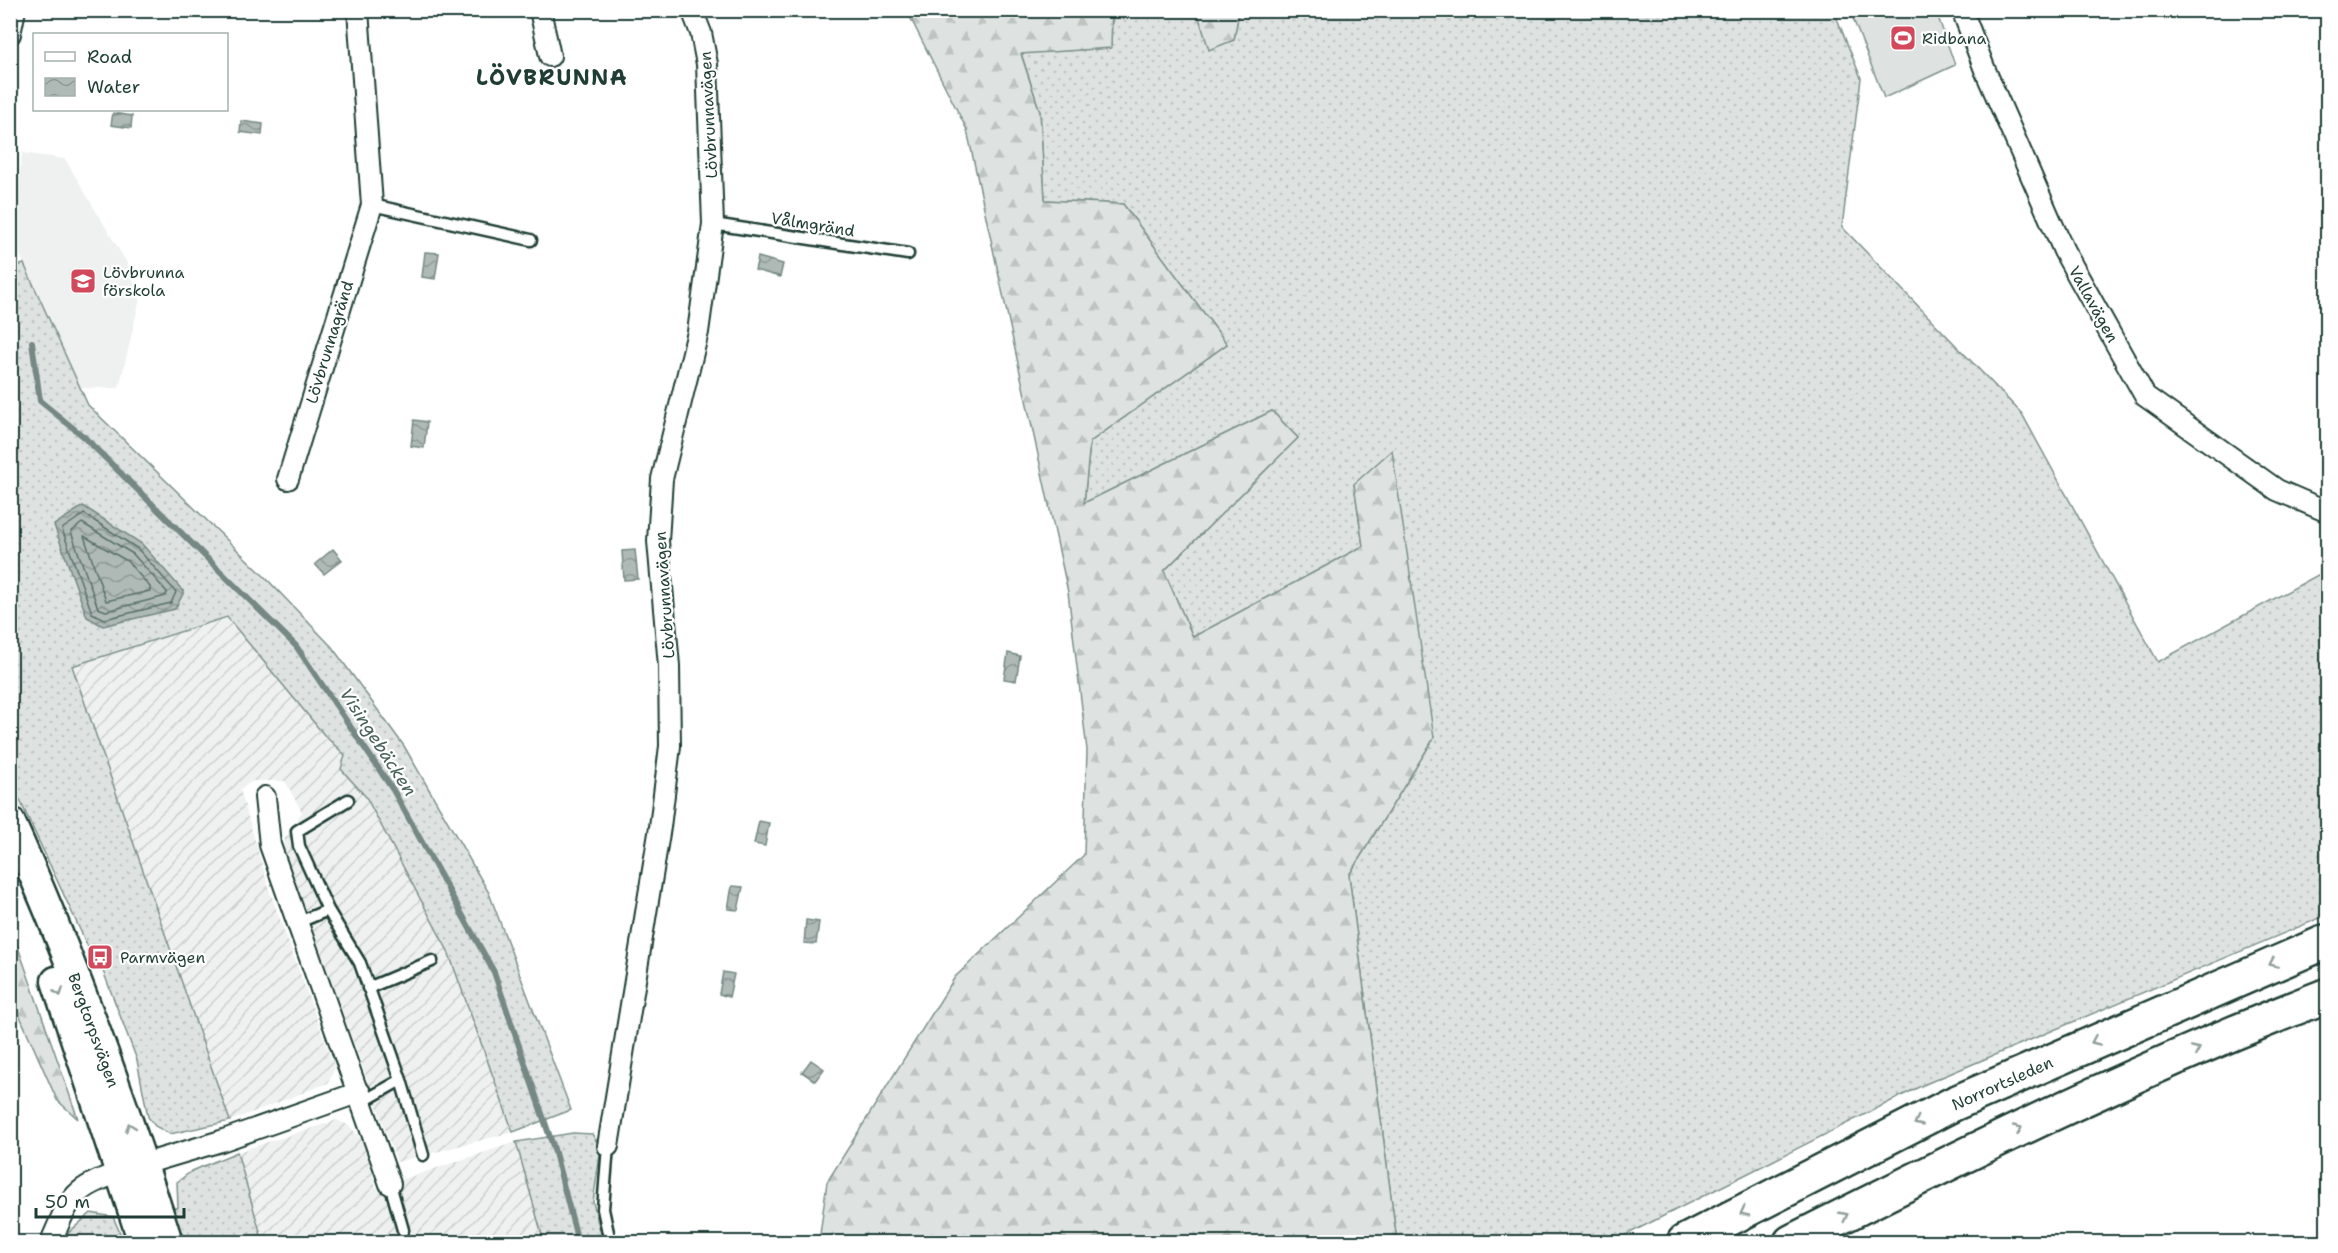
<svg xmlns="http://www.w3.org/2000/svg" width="2338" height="1253" font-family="'Shantell Sans',sans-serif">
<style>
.built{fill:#eef1f0}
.industrial{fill:url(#industrial-furrows)}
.grass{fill:url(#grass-dots);stroke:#7e908b;stroke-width:1.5}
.forest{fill:url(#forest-firs);stroke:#7e908b;stroke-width:1.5}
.pitch{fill:#dee3e2;stroke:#7e908b;stroke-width:1.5}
.water{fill:url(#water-waves);stroke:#758883;stroke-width:1.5}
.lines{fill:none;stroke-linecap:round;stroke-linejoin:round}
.shore{stroke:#596f68;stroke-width:1.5}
.stream{stroke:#758883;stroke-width:6}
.lane-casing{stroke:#1f3d34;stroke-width:15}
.street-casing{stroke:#1f3d34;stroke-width:24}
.secondary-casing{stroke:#1f3d34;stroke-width:33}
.highway-casing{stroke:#1f3d34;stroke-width:38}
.lane{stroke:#fff;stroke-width:10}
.street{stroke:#fff;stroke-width:20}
.secondary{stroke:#fff;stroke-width:28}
.highway{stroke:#fff;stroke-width:33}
.oneway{stroke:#8f9e9a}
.labels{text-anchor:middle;stroke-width:4.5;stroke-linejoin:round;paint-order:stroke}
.poi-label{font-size:16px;fill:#1f3d34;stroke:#fff;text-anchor:start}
.street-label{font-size:16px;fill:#1f3d34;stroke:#fff}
.water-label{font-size:18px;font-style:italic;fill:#4a625b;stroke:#fff}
.district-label{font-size:22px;font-weight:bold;letter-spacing:1.5px;fill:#1f3d34;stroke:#fff}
</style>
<defs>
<pattern id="industrial-furrows" width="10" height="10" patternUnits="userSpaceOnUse" patternTransform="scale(1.5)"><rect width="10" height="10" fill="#eef1f0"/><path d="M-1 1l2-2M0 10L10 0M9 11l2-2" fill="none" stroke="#ccd0ce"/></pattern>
<pattern id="grass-dots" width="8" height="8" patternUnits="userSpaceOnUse" patternTransform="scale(1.5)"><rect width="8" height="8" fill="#dee3e2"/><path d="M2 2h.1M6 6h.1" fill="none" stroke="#bec4c2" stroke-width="1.8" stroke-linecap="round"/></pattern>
<pattern id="forest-firs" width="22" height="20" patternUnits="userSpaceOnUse" patternTransform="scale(1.5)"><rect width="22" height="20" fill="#dee3e2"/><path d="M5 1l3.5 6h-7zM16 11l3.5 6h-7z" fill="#bec4c2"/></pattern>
<pattern id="water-waves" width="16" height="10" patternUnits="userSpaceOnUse" patternTransform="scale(1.5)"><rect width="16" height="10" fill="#afbab7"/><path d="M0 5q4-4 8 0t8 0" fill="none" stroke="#8e9896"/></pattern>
</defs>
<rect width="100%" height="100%" fill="#fff"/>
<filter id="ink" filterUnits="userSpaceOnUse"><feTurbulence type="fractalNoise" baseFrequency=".0167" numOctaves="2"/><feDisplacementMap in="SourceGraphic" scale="12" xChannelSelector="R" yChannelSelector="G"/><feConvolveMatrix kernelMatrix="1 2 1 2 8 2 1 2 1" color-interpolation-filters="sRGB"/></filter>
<g filter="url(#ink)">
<path class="built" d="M22,153L65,159L127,263L140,299L119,388H78L13,239Z"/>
<path class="industrial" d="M227,617L325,736L345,755L341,769L366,797L448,951L513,1132L397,1162L284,850L285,838L302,812L285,781H253L240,789L270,892L335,1068L328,1083L230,1121L71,666Z
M337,1120L350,1126L367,1147L376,1188L516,1142L545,1242H263L237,1152Z"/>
<path class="grass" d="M1112,11H1197L1209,49L1234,40L1239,11H1834L1861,78L1842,227L2022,414L2158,662L2327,570V915L1923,1085L1612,1242H1397L1349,875L1434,738L1354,484L1363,546L1193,637L1164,571L1298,438L1272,411L1084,503L1090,442L1227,344L1123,204L1045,200L1040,112L1021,53L1111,48Z
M24,264L88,405L260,572L332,647L404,746L489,893L571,1110L513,1132L448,951L366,797L341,769L345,755L325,736L227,617L72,666L230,1121L170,1134L155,1126L148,1117L137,1060L103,971L110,962L101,945L88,947L11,781L10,268Z
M573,1133L592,1134L601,1148L593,1202L603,1242H544L516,1142Z
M237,1152L263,1242H180L170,1210L178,1207L177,1182L192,1171Z
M91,1213L113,1217L124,1242H66L67,1234Z"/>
<path class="forest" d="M907,11H1112L1111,48L1021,54L1040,112L1045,200L1123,204L1227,344L1090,442L1084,503L1272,411L1298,438L1164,571L1193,637L1363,546L1354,484L1392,450L1434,738L1349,875L1397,1242H819L827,1182L955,977L1084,855L1087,750L1068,592L967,130Z
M1197,11H1239L1234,40L1209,50Z
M10,927H11L78,1119L57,1100L11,996Z"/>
<path class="pitch" d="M1850,11H1936L1955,65L1884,98Z"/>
<path class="water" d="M113,113L132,116L131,128L111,125Z
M241,121L263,124L262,135L240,132Z
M425,252L439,253L435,279L422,277Z
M758,257L783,264L780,277L755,270Z
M414,420L427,422L424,448L411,446Z
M83,506L142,544L184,592L175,609L103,626L87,617L54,525Z
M333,549L342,560L324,574L315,564Z
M635,550L638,579L624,580L622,551Z
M1008,653L1020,656L1016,681L1004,679Z
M759,821L769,823L765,846L754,844Z
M732,886L743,887L738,910L728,909Z
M806,920L819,922L816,944L804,943Z
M723,972L734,974L729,997L719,994Z
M811,1060L824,1069L815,1081L802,1072Z"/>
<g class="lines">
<path class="shore" d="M84,514L138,549L176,592L171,603L105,619L92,613L62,529Z
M82,523L133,554L167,592L166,596L106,611L98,608L71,532Z
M84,536L127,561L150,587V591L106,601Z"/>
<path class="stream" d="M32,342L40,401L83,436L296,646L393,790L494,972L554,1149L578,1242"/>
<defs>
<path id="lane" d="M372,205L531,240
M713,224L908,254
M348,800L297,831L299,846L328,910L360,963L401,1080L423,1155
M299,922L328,910
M368,988L432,961
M362,1102L401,1080
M608,1146L603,1209L610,1242
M390,1184L403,1230"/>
<path id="street" d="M540,10L550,56
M1962,10L1985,70L2064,251L2145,396L2277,490L2328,512
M10,34L15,10
M288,479L372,205L358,10
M265,797L270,845L390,1184
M608,1146L660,827L670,746L669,666L658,541L662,479L698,332L713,224L707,64L701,33L692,10
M144,1164L221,1141L360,1092
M51,1242C70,1197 72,1189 120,1172"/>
<path id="secondary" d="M10,821C72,958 123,1100 168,1242
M56,981L143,1242"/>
<path id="highway" d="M1684,1242L1953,1104L2328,941
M1791,1242C1967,1153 2144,1066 2328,995"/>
</defs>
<use href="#lane" class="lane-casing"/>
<use href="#street" class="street-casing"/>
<use href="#secondary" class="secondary-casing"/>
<use href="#highway" class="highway-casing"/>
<use href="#lane" class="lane"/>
<use href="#street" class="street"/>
<use href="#secondary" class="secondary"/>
<use href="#highway" class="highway"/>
</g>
<defs><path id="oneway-chevron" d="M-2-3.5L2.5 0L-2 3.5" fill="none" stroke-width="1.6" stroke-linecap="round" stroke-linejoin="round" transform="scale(1.5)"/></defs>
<g class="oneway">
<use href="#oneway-chevron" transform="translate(2273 963) rotate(156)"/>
<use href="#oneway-chevron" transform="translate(59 992) rotate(71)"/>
<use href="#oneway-chevron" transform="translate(2095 1041) rotate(156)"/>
<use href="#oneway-chevron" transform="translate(2196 1050) rotate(-23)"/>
<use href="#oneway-chevron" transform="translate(1918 1122) rotate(153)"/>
<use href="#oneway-chevron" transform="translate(130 1127) rotate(-110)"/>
<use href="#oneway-chevron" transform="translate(2018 1129) rotate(-25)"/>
<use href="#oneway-chevron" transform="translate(1744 1212) rotate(153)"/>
<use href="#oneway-chevron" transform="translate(1844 1216) rotate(-27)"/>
</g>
</g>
<defs>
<symbol id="stadium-square" viewBox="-11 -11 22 22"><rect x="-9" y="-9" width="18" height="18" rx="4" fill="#d1495b" stroke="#fff"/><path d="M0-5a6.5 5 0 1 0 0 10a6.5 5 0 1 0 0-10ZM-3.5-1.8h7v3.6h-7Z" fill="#fff"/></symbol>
<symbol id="school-square" viewBox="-11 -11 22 22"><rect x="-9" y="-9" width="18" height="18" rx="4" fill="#d1495b" stroke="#fff"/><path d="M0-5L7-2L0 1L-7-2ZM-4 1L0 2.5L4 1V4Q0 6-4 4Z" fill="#fff"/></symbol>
<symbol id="bus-square" viewBox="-11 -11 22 22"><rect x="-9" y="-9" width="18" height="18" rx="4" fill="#d1495b" stroke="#fff"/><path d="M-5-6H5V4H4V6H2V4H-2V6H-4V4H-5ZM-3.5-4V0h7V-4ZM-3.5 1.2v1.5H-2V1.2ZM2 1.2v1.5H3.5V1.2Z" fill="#fff"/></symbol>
</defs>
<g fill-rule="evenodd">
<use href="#stadium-square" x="1888" y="23" width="30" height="30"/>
<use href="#school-square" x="68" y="266" width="30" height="30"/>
<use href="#bus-square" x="85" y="942" width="30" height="30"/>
</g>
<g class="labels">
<g class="poi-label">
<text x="1922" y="44">Ridbana</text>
<text x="103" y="278">Lövbrunna<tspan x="103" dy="18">förskola</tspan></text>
<text x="120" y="963">Parmvägen</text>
</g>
<g class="street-label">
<text transform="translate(708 115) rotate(-93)" y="6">Lövbrunnavägen</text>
<text transform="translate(813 224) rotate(9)" y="6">Vålmgränd</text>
<text transform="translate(2094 304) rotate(61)" y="6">Vallavägen</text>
<text transform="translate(329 342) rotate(-73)" y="6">Lövbrunnagränd</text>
<text transform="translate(664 595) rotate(-94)" y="6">Lövbrunnavägen</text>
<text transform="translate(94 1030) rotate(70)" y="6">Bergtorpsvägen</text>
<text transform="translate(2002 1083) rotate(-24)" y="6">Norrortsleden</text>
</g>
<g class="water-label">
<text transform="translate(378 742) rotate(57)" y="6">Visingebäcken</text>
</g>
<g class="district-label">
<text x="552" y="85">LÖVBRUNNA</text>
</g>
</g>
<rect width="2338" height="1253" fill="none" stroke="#fff" stroke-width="36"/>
<rect x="18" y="18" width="2302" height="1217" fill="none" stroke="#1f3d34" stroke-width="2" filter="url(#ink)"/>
<rect x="33" y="33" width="195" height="78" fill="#ffffff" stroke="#a5b1ae" stroke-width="1.5"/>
<rect x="45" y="52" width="30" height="9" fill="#ffffff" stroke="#a5b1ae" stroke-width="1.5"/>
<text x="87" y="63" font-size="18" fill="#1f3d34">Road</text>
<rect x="45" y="78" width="30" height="18" fill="url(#water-waves)" stroke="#a5b1ae" stroke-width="1.5"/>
<text x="87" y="93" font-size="18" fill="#1f3d34">Water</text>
<path d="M36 1208v9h148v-9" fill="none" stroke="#1f3d34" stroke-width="3"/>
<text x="45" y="1208" font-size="18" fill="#1f3d34" stroke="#ffffff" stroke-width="4.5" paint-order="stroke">50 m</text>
</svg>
